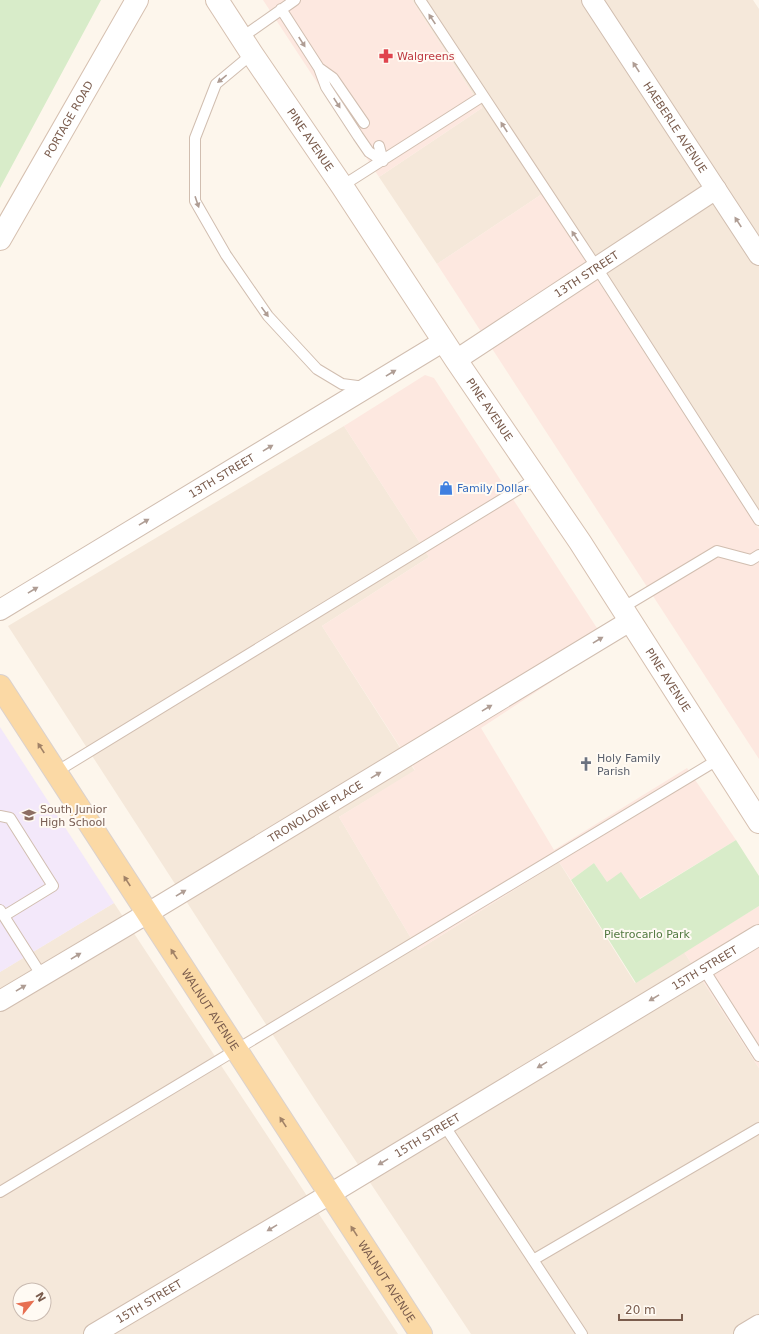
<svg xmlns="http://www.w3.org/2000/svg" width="759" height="1334" font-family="'DejaVu Sans',sans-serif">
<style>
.residential{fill:#f5e8da;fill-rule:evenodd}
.commercial{fill:#fde8e0}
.education{fill:#f3e8fa}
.green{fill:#d8ecc9}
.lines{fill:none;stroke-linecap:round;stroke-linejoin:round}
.lane-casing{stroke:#d1beb0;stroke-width:12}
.street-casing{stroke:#d1beb0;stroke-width:22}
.secondary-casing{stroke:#d6c0b0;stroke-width:24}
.primary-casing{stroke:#dad1cd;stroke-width:24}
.lane{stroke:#fff;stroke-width:10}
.street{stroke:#fff;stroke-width:20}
.secondary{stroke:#fff;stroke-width:22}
.primary{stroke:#fbd9a5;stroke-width:22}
.oneway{fill:#af9d94}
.oneway2{fill:#a18267}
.labels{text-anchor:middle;stroke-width:4;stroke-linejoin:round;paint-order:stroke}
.health-label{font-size:11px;fill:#be3a42;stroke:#fffaf3;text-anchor:start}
.street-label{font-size:11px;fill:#7a5c4d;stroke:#fffaf3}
.shop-label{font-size:11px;fill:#366cbe;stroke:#fffaf3;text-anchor:start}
.worship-label{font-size:11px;fill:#5b616d;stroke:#fffaf3;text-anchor:start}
.education-label{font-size:11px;fill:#785e54;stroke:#fffaf3;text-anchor:start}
.park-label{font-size:11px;fill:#537a41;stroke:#fffaf3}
</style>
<rect width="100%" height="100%" fill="#fdf6ec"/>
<path class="residential" d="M412,0H753L759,9V527L542,194L437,264L379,177L482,108Z
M344,426L429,557L322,626L415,771L339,817L418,950L559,862L635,983L684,952L759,1068V1334H471L315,1100L8,626Z
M114,903L398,1334H0V972ZM20,1290H44V1314H20Z"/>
<path class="commercial" d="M263,0H412L482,108L379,177Z
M542,194L759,529V759L437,264Z
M425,375L434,378L608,645L481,728L554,850L687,768L736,840L639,899L607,882L594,863L571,880L559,862L418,950L339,817L415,770L322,626L429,557L344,426Z
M759,906V1068L684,952Z"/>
<path class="education" d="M0,727L114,903L0,972Z"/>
<path class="green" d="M0,0H101L0,188Z
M736,840L759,876V906L636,983L571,880L594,863L607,882L621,872L640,899Z"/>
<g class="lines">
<defs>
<path id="lane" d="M420,0L597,268L759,520
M281,9L319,68L333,78L364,123
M241,38L295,0
M252,54L216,84L195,138V201L226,255L268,316L317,369L342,384L365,387
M319,68L326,87L358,136L369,152L383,161
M379,146L383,161
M342,186L483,96
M622,608L717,551L751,560L759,555
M56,772L537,478
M0,816L10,818L53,886L4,916
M0,910L42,976
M703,968L759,1056
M444,1125L582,1334
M0,1192L719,759
M533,1260L759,1128"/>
<g id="street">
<path id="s1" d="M592,0L759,255"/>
<path id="s2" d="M456,360L716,189"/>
<path id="s3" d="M0,610L444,341"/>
<path id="s4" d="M0,1001L148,913L630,621"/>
<path id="s5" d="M94,1334L330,1194L759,935"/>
<path d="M744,1334L759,1325"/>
</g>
<g id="secondary">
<path id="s6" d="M217,0L252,54L342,186L456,360L580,542L759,822"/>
<path id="s7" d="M0,239L137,0"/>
</g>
<g id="primary">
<path id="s8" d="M0,686L421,1334"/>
</g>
</defs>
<use href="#lane" class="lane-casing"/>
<use href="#street" class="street-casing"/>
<use href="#secondary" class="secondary-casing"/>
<use href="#primary" class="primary-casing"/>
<use href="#lane" class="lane"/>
<use href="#street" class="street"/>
<use href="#secondary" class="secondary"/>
<use href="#primary" class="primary"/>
</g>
<defs><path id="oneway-solid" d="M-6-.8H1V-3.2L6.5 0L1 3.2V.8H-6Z"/></defs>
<g class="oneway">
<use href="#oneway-solid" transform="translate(432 19) rotate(-124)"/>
<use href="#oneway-solid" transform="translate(302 42) rotate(57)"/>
<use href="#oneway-solid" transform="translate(636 67) rotate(-123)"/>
<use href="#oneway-solid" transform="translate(222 79) rotate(141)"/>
<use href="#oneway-solid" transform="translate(337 103) rotate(57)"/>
<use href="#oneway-solid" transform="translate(504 127) rotate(-123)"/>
<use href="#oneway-solid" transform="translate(197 202) rotate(71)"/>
<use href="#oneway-solid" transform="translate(738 222) rotate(-123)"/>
<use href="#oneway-solid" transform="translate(575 236) rotate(-123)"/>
<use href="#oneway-solid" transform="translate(265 312) rotate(54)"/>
<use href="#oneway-solid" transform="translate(391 373) rotate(-31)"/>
<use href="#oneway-solid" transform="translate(268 448) rotate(-31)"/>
<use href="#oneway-solid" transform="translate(144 522) rotate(-31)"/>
<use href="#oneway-solid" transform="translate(33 590) rotate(-31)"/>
<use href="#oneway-solid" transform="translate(598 640) rotate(-31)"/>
<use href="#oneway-solid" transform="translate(487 708) rotate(-31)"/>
<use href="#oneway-solid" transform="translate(376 775) rotate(-31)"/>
<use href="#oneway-solid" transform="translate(181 893) rotate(-31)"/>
<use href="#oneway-solid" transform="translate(76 956) rotate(-31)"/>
<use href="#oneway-solid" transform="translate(21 988) rotate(-31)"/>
<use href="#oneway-solid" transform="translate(654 998) rotate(149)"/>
<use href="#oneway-solid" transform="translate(542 1065) rotate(149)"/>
<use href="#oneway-solid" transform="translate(383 1162) rotate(149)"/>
<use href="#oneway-solid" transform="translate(272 1228) rotate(149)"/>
</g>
<g class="oneway2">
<use href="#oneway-solid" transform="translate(41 748) rotate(-123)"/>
<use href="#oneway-solid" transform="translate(127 881) rotate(-123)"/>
<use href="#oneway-solid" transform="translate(174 954) rotate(-123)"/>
<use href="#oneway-solid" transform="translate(283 1122) rotate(-123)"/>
<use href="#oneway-solid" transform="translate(354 1231) rotate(-123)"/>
</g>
<defs>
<symbol id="pharmacy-bare" viewBox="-9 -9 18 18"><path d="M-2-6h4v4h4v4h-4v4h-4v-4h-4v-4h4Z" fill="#e0444e" stroke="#fffaf3" stroke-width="2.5" paint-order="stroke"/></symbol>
<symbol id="shop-bare" viewBox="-9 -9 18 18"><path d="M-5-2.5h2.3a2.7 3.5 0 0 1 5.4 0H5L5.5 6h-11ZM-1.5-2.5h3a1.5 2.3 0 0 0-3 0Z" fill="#3f7fe0" stroke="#fffaf3" stroke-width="2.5" paint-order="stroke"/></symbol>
<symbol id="church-bare" viewBox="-9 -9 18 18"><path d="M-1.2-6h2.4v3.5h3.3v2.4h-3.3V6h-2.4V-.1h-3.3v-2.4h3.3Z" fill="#6b7280" stroke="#fffaf3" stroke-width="2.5" paint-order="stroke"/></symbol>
<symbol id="school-bare" viewBox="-9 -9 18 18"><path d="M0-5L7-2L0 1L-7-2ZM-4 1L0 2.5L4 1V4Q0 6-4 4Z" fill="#8d6e63" stroke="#fffaf3" stroke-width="2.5" paint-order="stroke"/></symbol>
</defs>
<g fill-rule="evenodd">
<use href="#pharmacy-bare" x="376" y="46" width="20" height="20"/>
<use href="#shop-bare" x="436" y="478" width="20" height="20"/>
<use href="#church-bare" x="576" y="754" width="20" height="20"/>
<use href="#school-bare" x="19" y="805" width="20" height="20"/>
</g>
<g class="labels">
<g class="health-label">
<text x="397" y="60">Walgreens</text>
</g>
<g class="street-label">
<text dy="4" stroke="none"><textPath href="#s7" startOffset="138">PORTAGE ROAD</textPath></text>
<text dy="4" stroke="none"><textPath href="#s1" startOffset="152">HAEBERLE AVENUE</textPath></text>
<text dy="4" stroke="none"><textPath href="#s6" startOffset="168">PINE AVENUE</textPath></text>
<text dy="4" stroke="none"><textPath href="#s2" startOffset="156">13TH STREET</textPath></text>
<text dy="4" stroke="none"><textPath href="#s6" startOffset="492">PINE AVENUE</textPath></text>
<text dy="4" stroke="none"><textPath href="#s3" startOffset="259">13TH STREET</textPath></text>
<text dy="4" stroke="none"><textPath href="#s6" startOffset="816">PINE AVENUE</textPath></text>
<text dy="4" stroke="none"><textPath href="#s4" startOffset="368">TRONOLONE PLACE</textPath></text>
<text dy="4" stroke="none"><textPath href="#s5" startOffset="712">15TH STREET</textPath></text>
<text dy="4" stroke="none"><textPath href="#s8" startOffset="386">WALNUT AVENUE</textPath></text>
<text dy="4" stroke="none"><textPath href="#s5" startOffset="388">15TH STREET</textPath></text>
<text dy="4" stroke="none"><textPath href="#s8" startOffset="710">WALNUT AVENUE</textPath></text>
<text dy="4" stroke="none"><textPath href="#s5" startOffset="64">15TH STREET</textPath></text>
</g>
<g class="shop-label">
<text x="457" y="492">Family Dollar</text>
</g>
<g class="worship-label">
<text x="597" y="762">Holy Family<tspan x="597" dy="13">Parish</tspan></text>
</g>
<g class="education-label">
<text x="40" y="813">South Junior<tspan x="40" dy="13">High School</tspan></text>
</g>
<g class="park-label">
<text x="647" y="938">Pietrocarlo Park</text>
</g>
</g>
<g transform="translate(32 1302) rotate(60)"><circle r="19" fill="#fffaf3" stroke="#cabbb1"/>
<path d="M0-3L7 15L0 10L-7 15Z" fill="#e76f51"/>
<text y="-6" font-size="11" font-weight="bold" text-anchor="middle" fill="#7a5c4d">N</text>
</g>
<path d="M619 1314v6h63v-6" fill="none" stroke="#7a5c4d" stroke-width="2"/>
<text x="625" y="1314" font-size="12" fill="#7a5c4d" stroke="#fffaf3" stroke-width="3" paint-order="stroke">20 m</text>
</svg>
